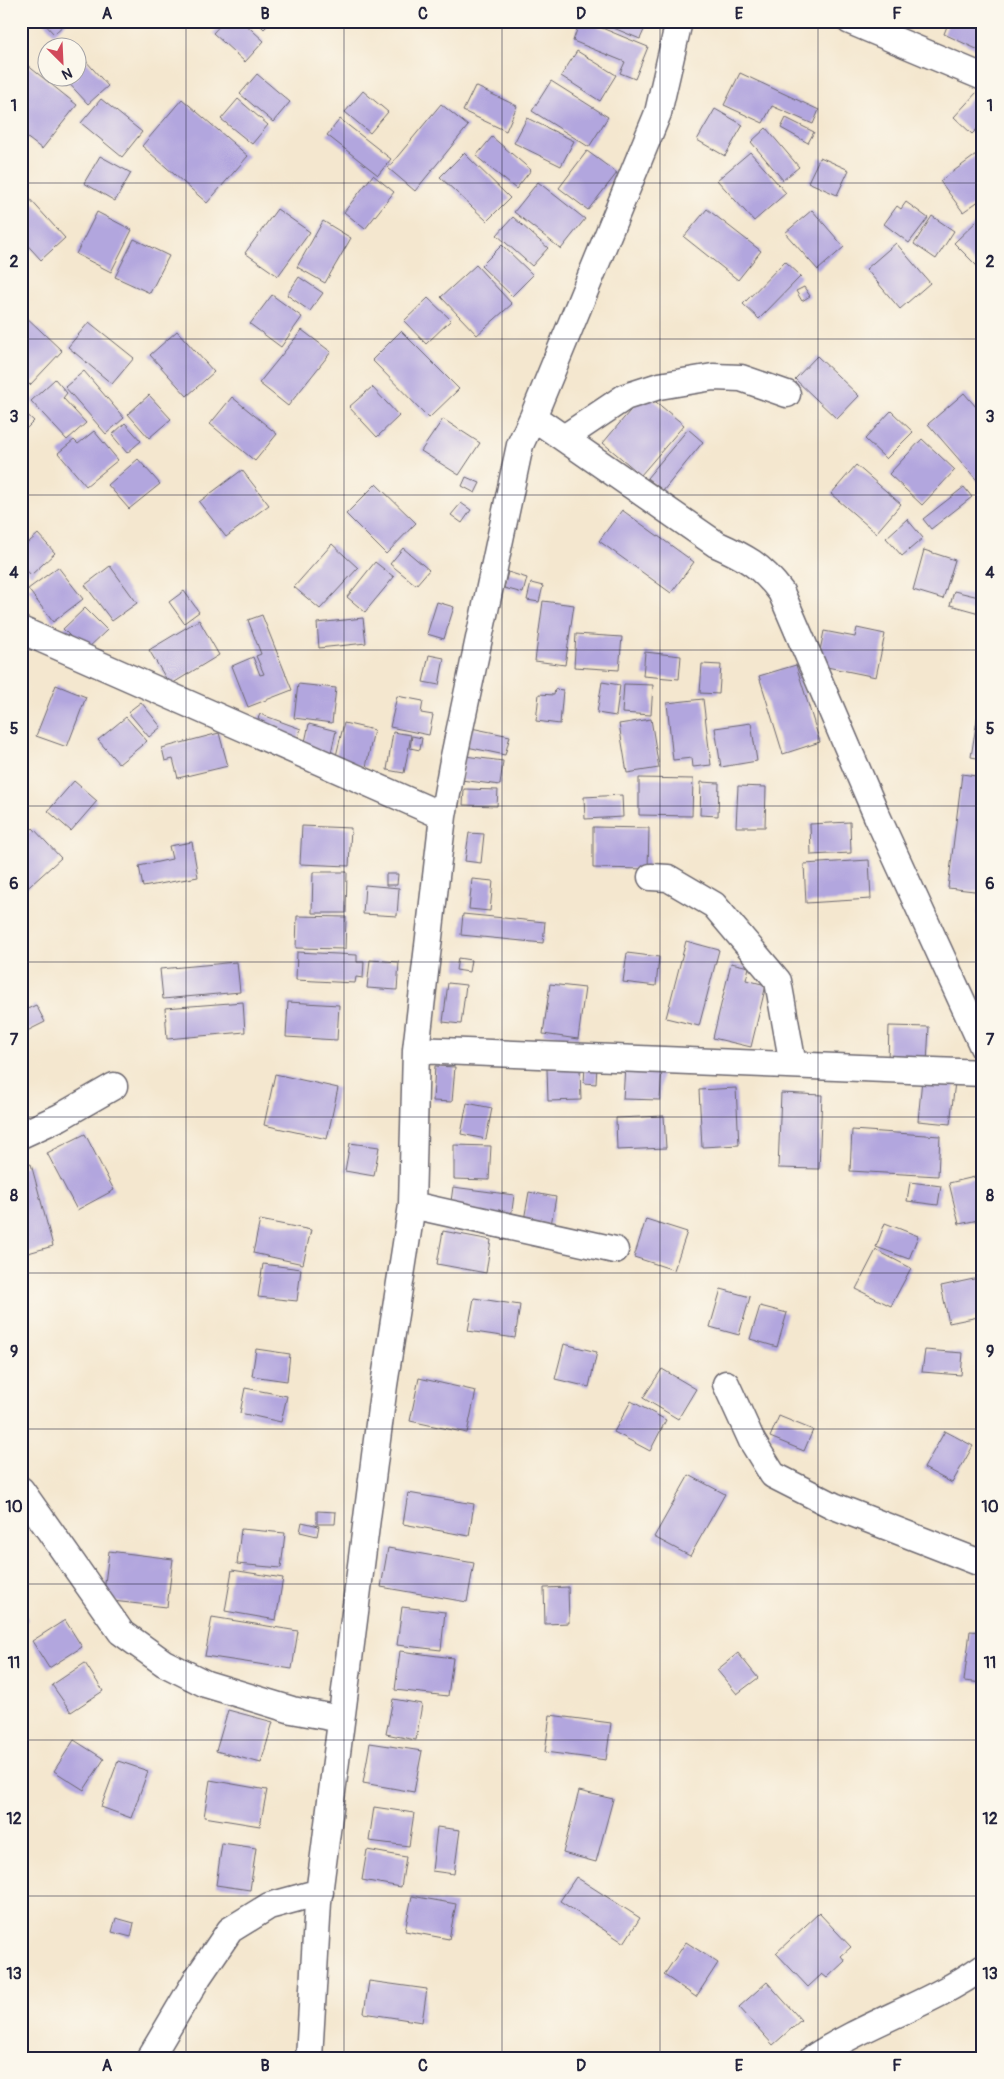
<svg xmlns="http://www.w3.org/2000/svg" width="1004" height="2079" font-family="Pangolin,sans-serif">
<style>
.building{fill:#b2a6de}
.lines{fill:none;stroke-linecap:round;stroke-linejoin:round}
.street-casing{stroke:#6c676f;stroke-width:29}
.street{stroke:#fff;stroke-width:26}
.grid{fill:none;stroke:#22223b;stroke-width:1;stroke-opacity:0.55}
.neatline{fill:none;stroke:#22223b;stroke-width:2}
.grid-label{font-size:16px;text-anchor:middle;font-weight:bold;fill:#22223b}
</style>
<rect width="100%" height="100%" fill="#fbf7ec"/>
<filter id="ink" filterUnits="userSpaceOnUse"><feTurbulence type="fractalNoise" baseFrequency=".02" numOctaves="2"/><feDisplacementMap in="SourceGraphic" scale="10" xChannelSelector="R" yChannelSelector="G"/><feConvolveMatrix kernelMatrix="1 2 1 2 8 2 1 2 1" color-interpolation-filters="sRGB"/></filter>
<filter id="wash" filterUnits="userSpaceOnUse"><feTurbulence type="fractalNoise" baseFrequency=".0096" numOctaves="4" result="noise"/><feDisplacementMap in="SourceGraphic" scale="20" xChannelSelector="R" yChannelSelector="G"/><feGaussianBlur stdDeviation="1.12" result="paint"/><feColorMatrix in="noise" values="0 0 0 0 0 0 0 0 0 0 0 0 0 0 0 0 0 1.4 0 .05"/><feComposite in="paint" operator="in"/></filter>
<g filter="url(#wash)">
<rect width="100%" height="100%" fill="#f4e7cf"/>
<g id="blocks">
<path class="building" d="M42,21H68L54,34Z
M224,21H242L264,41L245,62L213,33Z
M256,21H272L264,29Z
M580,21H585L648,47L635,79L620,73L625,62L573,41Z
M597,21H648L640,39Z
M949,21H983V52L944,34Z
M577,51L616,75L600,101L561,76Z
M78,52L108,86L88,104L64,78H78Z
M27,65L77,105L42,149L21,133V72Z
M740,73L819,110L813,124L772,106L763,123L724,105Z
M257,74L290,102L273,122L240,94Z
M551,81L608,117L589,147L532,111Z
M475,86L517,106L506,131L463,111Z
M363,91L388,112L370,133L345,112Z
M977,92L983,97V123L972,134L954,117Z
M101,99L142,132L122,157L81,123Z
M182,99L248,156L207,203L142,146Z
M238,99L268,125L252,144L221,119Z
M441,104L468,126L415,191L388,168Z
M715,109L743,125L725,156L697,140Z
M527,118L574,141L561,166L514,143Z
M786,118L814,132L808,143L781,128Z
M340,119L391,159L378,175L327,135Z
M766,128L799,167L783,180L751,142Z
M492,137L531,170L516,189L476,156Z
M587,151L617,173L588,210L559,188Z
M750,152L786,193L754,221L717,180Z
M464,153L510,198L487,221L440,177Z
M976,155L983,164V198L963,212L940,181Z
M100,156L131,173L115,201L84,183Z
M820,157L849,170L837,195L808,182Z
M373,175L394,192L365,229L344,212Z
M538,182L585,219L561,249L514,212Z
M28,197L65,238L41,260L21,238V203Z
M906,202L928,218L909,243L884,224L897,206L901,209Z
M277,209L310,232L278,276L245,253Z
M707,209L761,251L738,280L684,237Z
M812,210L844,247L818,270L785,233Z
M97,212L132,230L111,272L76,254Z
M932,216L954,231L936,259L914,244Z
M513,217L548,248L532,266L497,235Z
M980,218L983,221V272L954,243Z
M323,221L351,238L325,283L297,267Z
M134,239L169,256L150,293L115,277Z
M896,243L930,283L900,309L866,269Z
M502,245L533,275L512,296L481,266Z
M785,261L801,276L759,319L743,304Z
M476,265L512,304L477,335L441,297Z
M299,277L323,293L310,311L287,295Z
M804,287L810,296L802,301L796,291Z
M272,295L302,317L281,347L250,324Z
M428,298L451,320L426,344L404,321Z
M21,312L62,351L30,385L21,378Z
M89,322L134,358L112,384L68,347Z
M302,330L331,352L288,406L259,383Z
M177,331L214,372L187,396L150,355Z
M401,331L459,389L429,418L372,360Z
M817,356L859,396L837,419L795,379Z
M84,371L124,418L106,434L65,387Z
M55,379L67,393L63,398L86,423L67,440L31,401Z
M372,387L399,416L377,437L349,407Z
M645,393L684,425L641,475L603,443Z
M964,393L983,415V487L928,424Z
M149,395L171,419L149,438L128,414Z
M232,397L277,434L255,461L210,424Z
M21,409L34,421L21,434Z
M891,411L913,432L886,459L865,439Z
M443,419L480,443L459,475L421,451Z
M125,423L141,441L127,453L112,435Z
M688,429L703,442L663,491L647,478Z
M94,431L118,460L86,486L58,453L74,440L78,444Z
M922,439L955,470L922,505L889,474Z
M138,459L160,484L129,509L108,485Z
M856,465L901,504L876,533L831,494Z
M242,470L269,505L226,537L199,502Z
M466,477L480,483L475,493L462,486Z
M376,484L416,523L386,554L346,514Z
M964,487L972,497L931,529L923,519Z
M461,503L471,510L462,523L451,515Z
M622,510L694,562L671,593L599,541Z
M907,519L923,538L902,556L886,538Z
M38,534L55,553L31,575L21,564V549Z
M332,544L358,568L320,609L294,587Z
M403,548L429,570L416,585L390,564Z
M924,550L955,560L943,599L913,590Z
M375,562L394,577L365,612L347,597Z
M110,566L137,603L112,621L85,585Z
M58,567L83,599L53,622L28,589Z
M508,572L527,578L523,593L504,588Z
M531,583L543,586L539,602L527,600Z
M184,591L199,612L184,623L169,602Z
M954,591L983,598V614L950,605Z
M543,601L574,605L565,665L535,661Z
M437,602L454,607L444,639L427,634Z
M85,608L107,630L85,651L63,629Z
M262,615L292,690L248,707L232,666L253,657L260,675L264,674L256,656L261,654L248,620Z
M363,618L366,643L319,648L317,623Z
M199,620L219,655L170,685L149,650Z
M857,628L885,634L876,677L817,665L824,631L855,637Z
M576,634L622,637L619,670L574,667Z
M645,652L681,656L679,679L643,676Z
M429,655L444,658L439,685L423,682Z
M702,664L721,665L719,694L700,693Z
M796,665L820,742L783,754L759,676Z
M602,682L620,685L616,716L597,713Z
M298,684L336,688L332,723L294,718Z
M624,684L653,685L651,715L622,713Z
M56,685L86,697L67,747L36,736Z
M555,689L563,690L560,724L536,721L539,694L554,695Z
M397,696L423,701L421,713L433,715L429,735L390,727Z
M703,699L711,765L693,767L692,758L673,760L667,703Z
M141,702L161,727L149,737L128,712Z
M978,713H983V759L971,757Z
M260,714L301,729L294,747L253,731Z
M126,717L147,741L119,764L98,740Z
M651,719L659,768L627,773L619,724Z
M344,723L374,730L366,767L335,760Z
M751,723L757,761L721,767L715,728Z
M309,724L336,731L330,757L303,751Z
M471,728L510,736L505,755L467,747Z
M393,732L411,735L404,773L387,770Z
M219,733L228,766L178,778L173,759L165,761L162,748Z
M412,736L422,738L420,750L410,748Z
M465,756L503,761L500,785L461,780Z
M962,774L983,777V892L948,888Z
M639,778L693,779L692,816L639,815Z
M74,781L97,801L71,831L48,811Z
M701,782L719,783L718,816L700,815Z
M738,786L766,787L765,827H736Z
M464,789L498,790L497,806L463,805Z
M622,795L623,817L585,819L584,797Z
M850,822L851,853L811,855L810,824Z
M302,826L351,828L349,866L300,864Z
M593,827L649,828L648,869L593,868Z
M33,828L61,858L21,894V840Z
M469,833L484,834L481,863L465,861Z
M192,842L198,877L143,887L139,866L172,859L169,846Z
M869,860L871,899L806,903L804,864Z
M313,872H347L346,913H312Z
M386,874H398L397,885H386Z
M472,879L493,881L490,911L469,909Z
M365,885L399,888L397,916L363,914Z
M982,893H983V916L977,915Z
M463,914L545,922L543,943L461,935Z
M297,916L346,917L345,949L296,948Z
M686,941L719,950L699,1026L666,1018Z
M297,952L357,955V962H364L363,978L356,977L355,983L296,980Z
M627,953L659,957L656,986L623,982Z
M458,958L471,960L469,972L456,970Z
M370,960L399,962L397,990L367,988Z
M237,962L240,992L163,999L160,969Z
M731,963L749,967L746,980L766,985L751,1047L713,1038Z
M448,983L466,985L461,1024L443,1022Z
M550,984L585,988L578,1039L543,1034Z
M243,1002L245,1032L167,1039L165,1008Z
M288,1002L339,1005L337,1040L286,1037Z
M36,1005L45,1022L21,1034V1012Z
M889,1026L929,1027L927,1063L888,1061Z
M625,1065L662,1066L660,1100L623,1099Z
M435,1066L455,1067L452,1102L433,1101Z
M585,1066H597L596,1084L584,1083Z
M580,1068L581,1100L548,1101L547,1069Z
M275,1074L338,1088L327,1139L264,1125Z
M922,1079L955,1082L950,1124L918,1121Z
M736,1088L739,1145L702,1147L699,1090Z
M781,1093L822,1095L819,1169L778,1168Z
M467,1103L492,1108L486,1139L461,1134Z
M664,1116L666,1148L617,1150L616,1118Z
M852,1130L940,1136L938,1176L850,1171Z
M85,1134L114,1190L77,1210L47,1153Z
M350,1143L379,1147L374,1176L345,1171Z
M454,1145L491,1146L489,1180L454,1179Z
M31,1164L53,1246L21,1255V1167Z
M983,1175V1219L959,1224L949,1183Z
M910,1182L941,1186L938,1205L907,1201Z
M453,1187L514,1195L511,1218L450,1209Z
M529,1192L556,1197L551,1225L524,1220Z
M646,1219L687,1232L674,1270L634,1257Z
M260,1220L311,1230L303,1264L253,1253Z
M885,1223L918,1236L909,1259L876,1247Z
M443,1231L491,1240L486,1273L437,1264Z
M876,1250L911,1268L891,1306L856,1289Z
M263,1264L301,1269L297,1301L258,1297Z
M983,1277V1316L949,1323L941,1286Z
M721,1289L750,1297L739,1335L710,1327Z
M474,1298L520,1305L515,1338L468,1331Z
M760,1306L787,1313L777,1347L750,1339Z
M564,1344L597,1352L589,1387L555,1379Z
M256,1349L290,1354L287,1381L252,1376Z
M925,1350L963,1353L961,1375L922,1372Z
M662,1369L696,1389L678,1419L643,1398Z
M419,1378L476,1391L467,1433L410,1421Z
M245,1388L287,1396L281,1422L240,1413Z
M631,1401L666,1420L650,1451L614,1432Z
M779,1416L813,1430L804,1451L770,1437Z
M945,1431L973,1446L952,1483L924,1468Z
M689,1475L725,1494L690,1556L654,1537Z
M408,1493L474,1504L469,1536L403,1524Z
M317,1511L336,1512L335,1524H317Z
M302,1522L319,1526L317,1536L300,1532Z
M241,1529L285,1533L281,1568L237,1564Z
M388,1548L474,1563L467,1602L381,1587Z
M109,1551L173,1559L167,1607L103,1600Z
M232,1570L283,1578L276,1620L225,1611Z
M568,1587L569,1623L545,1624L544,1588Z
M21,1607L28,1620L21,1624Z
M402,1607L445,1612L441,1650L397,1645Z
M212,1617L298,1631L292,1669L205,1656Z
M65,1620L82,1647L49,1668L32,1641Z
M970,1631L983,1632V1683L964,1681Z
M400,1651L453,1658L448,1696L395,1690Z
M738,1653L758,1678L737,1694L717,1670Z
M85,1663L103,1691L71,1712L52,1685Z
M393,1699L422,1704L416,1740L386,1734Z
M228,1710L273,1722L261,1763L216,1751Z
M550,1715L611,1723L606,1760L545,1752Z
M74,1740L104,1759L84,1790L54,1771Z
M370,1743L422,1751L414,1792L363,1783Z
M118,1761L148,1771L131,1818L101,1807Z
M210,1780L267,1790L260,1826L204,1817Z
M579,1791L613,1799L596,1862L563,1853Z
M374,1807L414,1813L409,1846L369,1841Z
M437,1827L460,1830L454,1874L432,1871Z
M222,1843L256,1848L250,1890L216,1885Z
M367,1850L406,1857L401,1887L362,1880Z
M576,1877L640,1918L624,1943L560,1901Z
M412,1896L456,1904L449,1939L405,1931Z
M819,1913L851,1947L841,1956L845,1961L827,1978L822,1974L808,1987L776,1953Z
M116,1918L134,1923L131,1937L112,1932Z
M686,1942L718,1963L696,1997L664,1975Z
M369,1981L427,1989L422,2022L364,2013Z
M767,1982L801,2020L773,2045L739,2007Z"/>
</g>
</g>
<g filter="url(#ink)">
<use href="#blocks" fill-opacity="0" stroke="#6c676f" stroke-width="1"/>
<g class="lines">
<defs>
<path id="street" d="M850,21L983,77
M533,417L716,544C745,557 761,565 781,592L877,816L983,1047
M564,438L625,397L659,386L713,377L741,378L787,394
M21,630L443,816
M651,877L668,878L714,905L778,981L793,1065
M416,1050L983,1073
M21,1135L60,1117L114,1086
M412,1205L615,1250
M726,1384L752,1441L773,1475L834,1506L983,1564
M21,1490L121,1632L164,1663L206,1684L292,1710L341,1719
M150,2058L198,1977L230,1930L269,1906L320,1892
M309,2058L318,1902L384,1385L412,1205L416,1050L443,816L452,766L520,445L533,417L658,113L679,21
M813,2058C866,2023 931,2004 983,1967"/>
</defs>
<use href="#street" class="street-casing"/>
<use href="#street" class="street"/>
</g>
</g>
<path class="grid" d="M186,21V2058M344,21V2058M502,21V2058M660,21V2058M818,21V2058M21,183H983M21,339H983M21,495H983M21,650H983M21,806H983M21,962H983M21,1117H983M21,1273H983M21,1429H983M21,1584H983M21,1740H983M21,1896H983"/>
<rect width="1004" height="2079" fill="none" stroke="#fbf7ec" stroke-width="55"/>
<g transform="translate(62 62) rotate(156)"><circle r="24" fill="#fbf7ec" stroke="#a4a2a5"/>
<path d="M0-4L9 19L0 12L-9 19Z" fill="#d1495b"/>
<text y="-8" font-size="14" font-weight="bold" text-anchor="middle" fill="#22223b">N</text>
</g>
<rect x="28" y="28" width="948" height="2024" class="neatline"/>
<g class="grid-label">
<text x="107" y="19">A</text>
<text x="265" y="19">B</text>
<text x="423" y="19">C</text>
<text x="581" y="19">D</text>
<text x="739" y="19">E</text>
<text x="897" y="19">F</text>
<text x="14" y="111">1</text>
<text x="990" y="111">1</text>
<text x="14" y="267">2</text>
<text x="990" y="267">2</text>
<text x="14" y="422">3</text>
<text x="990" y="422">3</text>
<text x="14" y="578">4</text>
<text x="990" y="578">4</text>
<text x="14" y="734">5</text>
<text x="990" y="734">5</text>
<text x="14" y="889">6</text>
<text x="990" y="889">6</text>
<text x="14" y="1045">7</text>
<text x="990" y="1045">7</text>
<text x="14" y="1201">8</text>
<text x="990" y="1201">8</text>
<text x="14" y="1357">9</text>
<text x="990" y="1357">9</text>
<text x="14" y="1512">10</text>
<text x="990" y="1512">10</text>
<text x="14" y="1668">11</text>
<text x="990" y="1668">11</text>
<text x="14" y="1824">12</text>
<text x="990" y="1824">12</text>
<text x="14" y="1979">13</text>
<text x="990" y="1979">13</text>
<text x="107" y="2071">A</text>
<text x="265" y="2071">B</text>
<text x="423" y="2071">C</text>
<text x="581" y="2071">D</text>
<text x="739" y="2071">E</text>
<text x="897" y="2071">F</text>
</g>
</svg>
